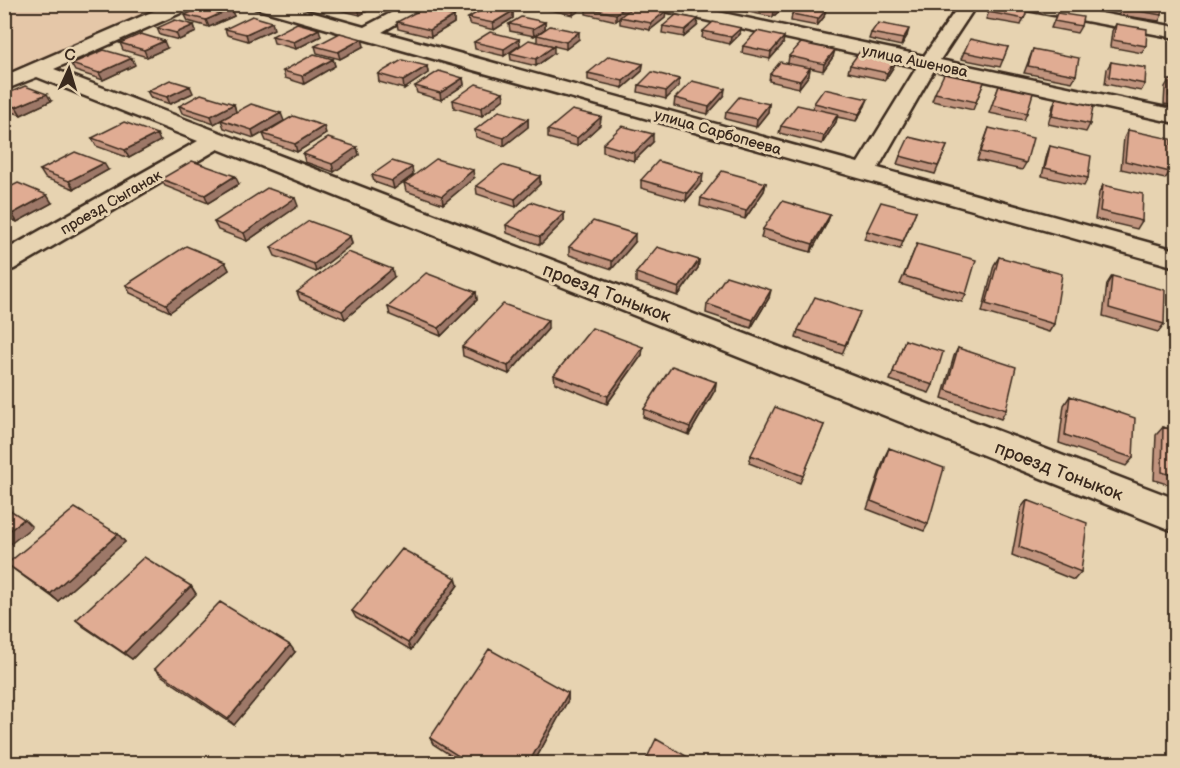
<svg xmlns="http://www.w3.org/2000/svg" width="1180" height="768" font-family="'Balsamiq Sans',sans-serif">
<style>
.built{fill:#e5c7a8}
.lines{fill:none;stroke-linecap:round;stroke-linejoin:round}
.street-casing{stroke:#3b2a1e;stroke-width:5}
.street{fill:#e7d3b1;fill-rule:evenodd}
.wall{fill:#c1947e;stroke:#3b2a1e;stroke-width:1.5}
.shaded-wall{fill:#9d7867;stroke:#3b2a1e;stroke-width:1.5}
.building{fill:#e0ac93;stroke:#3b2a1e;stroke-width:1.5}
.labels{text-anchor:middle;stroke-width:6;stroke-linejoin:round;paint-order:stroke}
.far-street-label{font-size:15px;fill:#3b2a1e;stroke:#e7d3b1}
.street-label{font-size:18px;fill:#3b2a1e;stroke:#e7d3b1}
</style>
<rect width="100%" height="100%" fill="#e7d3b1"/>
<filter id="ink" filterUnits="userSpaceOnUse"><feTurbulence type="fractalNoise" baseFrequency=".0167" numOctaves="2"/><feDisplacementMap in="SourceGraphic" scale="12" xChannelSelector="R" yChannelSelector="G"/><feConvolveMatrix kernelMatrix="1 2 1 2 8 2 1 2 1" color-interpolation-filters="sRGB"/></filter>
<g filter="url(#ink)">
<path class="built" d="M5,5H173L5,77Z"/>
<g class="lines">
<defs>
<path id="street" d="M170,4H194L192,8L54,69L1176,499V532L218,149L14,269L4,272V251L198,141L37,77L4,90V76Z
M253,4H282L364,27L408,4H430L382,32L858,163L917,67L655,9L647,4H681L924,56L960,4H977L940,60L1176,110V123L934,70L878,168L1176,250V267L359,38L255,8Z
M1014,4H1052L1176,27V38L1022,9Z"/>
</defs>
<use href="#street" class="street-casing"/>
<use href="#street" class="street"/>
</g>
<path class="wall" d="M323,4H376L377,6L360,15L323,6Z
M545,4H588L573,15L545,9Z
M629,4V10L665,18L650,30L620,24V18L616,21L586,14V8Z
M694,4H708L706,7Z
M918,4H938L936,8Z
M992,4L1029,6L1021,25L986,19Z
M1120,4H1163L1162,15L1159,21L1119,15Z
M744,5L783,7L773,17L743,11Z
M231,9L234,16L209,27L188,21L185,15Z
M513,11V18L494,30L469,24L468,18Z
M1057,13L1081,26L1077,33L1051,28Z
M792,14L824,17L817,26L791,21Z
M454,16V23L431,37L398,29L397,22Z
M545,22V29L534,36L510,31L509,24Z
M1116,24L1146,46L1142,53L1110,47L1112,31Z
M194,25L196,32L179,40L160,35L157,28Z
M663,26H697L684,37L662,33Z
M225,29H274L248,41L227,35Z
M703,31L740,34L730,44L702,38Z
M871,33L907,36L901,46L869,39Z
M537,35L579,39L566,49L537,42Z
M272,36H321L296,49L274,43Z
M519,39L520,45L504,56L475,49L474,42Z
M120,43L167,48L147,57L123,50Z
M783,44L770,59L742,53L743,46Z
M315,46H364L340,59L317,53Z
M1008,47L1000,67L961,59L964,52Z
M1033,49L1076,75L1072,82L1024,73Z
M510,53H554L536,66L511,60Z
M789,56L833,57L823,71L810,68L809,75L799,88L769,81L770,74L788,63Z
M333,59L335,66L304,84L285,78L283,71Z
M896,59L894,66L885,80L848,72L850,65Z
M1111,62L1145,84L1141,91L1105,84L1107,69Z
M71,64L135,65L103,80L75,71Z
M643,64L642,71L623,88L588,80V73Z
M427,66L428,73L404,89L379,82L378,74Z
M463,78L464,85L441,100L417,93L415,86Z
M679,79V86L666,99L638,92L639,85Z
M1169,80L1176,81V106L1164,104L1165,87Z
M984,82L973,110L932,101L935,93Z
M999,86L1027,113L1024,120L989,113Z
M147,91L193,93L170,104L151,98Z
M503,92L504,99L482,116L454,108L453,100Z
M4,95L51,101L21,115L4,109Z
M724,96L708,114L674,106L675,98Z
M1056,98L1090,124L1086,132L1048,124L1053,106Z
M814,103L865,106L856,121L837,117L836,122L822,144L779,133L781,126L813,108Z
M234,104L236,112L284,121L254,138L224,128L221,120L214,124L182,113L179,106Z
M769,104L768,112L756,127L725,119L726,112Z
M601,117L600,125L577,146L548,138V130Z
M528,119V127L504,146L476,137L475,130Z
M324,126L326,134L297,152L266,141L263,134Z
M989,128L1026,163L1022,170L977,160Z
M1128,130L1170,172L1165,179L1121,169L1124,138Z
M92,138L160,141L129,158L96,146Z
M653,142L634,161L603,152V144Z
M947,146L935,174L897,164L900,156Z
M1050,146L1088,178L1084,186L1042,176L1047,154Z
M357,147L359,155L334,172L305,162L303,154Z
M412,167L413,175L394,189L374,182L372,175Z
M40,170H108L74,189L45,178Z
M540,176V184L516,207L477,194L476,186Z
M474,178L443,204L406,191L404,183Z
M161,179L239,184L208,203L165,186Z
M641,180L702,182L686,201L641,188Z
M766,183L764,191L745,219L700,206L701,198Z
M1103,185L1142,221L1137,229L1095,219L1099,193Z
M4,190L52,203L17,222L4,216Z
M298,206L247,241L218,230L214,222Z
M916,211L900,249L864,239L867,231Z
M564,213V221L540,245L507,233L506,225Z
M830,215L827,223L811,252L761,238L763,229Z
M350,236L352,244L316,272L275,256L271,247Z
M635,242L612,269L569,255V247Z
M917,244L966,294L962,302L900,284Z
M999,257L1054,324L1049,332L982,312L994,265Z
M699,260L698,268L678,296L636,282V273Z
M225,262L229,270L170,312L130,293L126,285Z
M1112,276L1164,324L1158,332L1103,316L1107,284Z
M394,277L345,319L300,300L297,292Z
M476,292L477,300L441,336L390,315L388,307Z
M769,298L751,328L706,313L707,304Z
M860,312L842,354L796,338L798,330Z
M548,329L509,374L463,356L462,347Z
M905,340L933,385L929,393L890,380Z
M643,347L642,355L607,404L555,383L554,375Z
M958,348L1006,410L1001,419L942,398L954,356Z
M716,382L715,390L689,435L643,417L644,409Z
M1070,396L1133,458L1126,466L1059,443L1064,405Z
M824,425L800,483L749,463L751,455Z
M1163,427L1176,431V487L1154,480L1156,435Z
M889,448L928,524L924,531L867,509L885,456Z
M1027,500L1081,572L1074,580L1012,555L1021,508Z
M118,534L125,542L58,601L16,571L7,564Z
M458,585L411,650L356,618L352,611Z
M191,586L196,594L132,659L84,627L76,620Z
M295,652L234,725L162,676L155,669Z
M568,693V700L533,764H464L433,744L430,738Z"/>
<path class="shaded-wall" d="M365,4H376L377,6L360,15L358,8Z
M578,4H588L573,15V8Z
M629,4V11L616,21V14Z
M780,4H784L783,7L773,17L774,11Z
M231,9L234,16L209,27L206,20Z
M826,10L824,17L817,26L818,19Z
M513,11V18L494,30L493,23Z
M666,11L665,18L650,30L651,23Z
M454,16V23L431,37L430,30Z
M698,19L697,26L684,37L685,30Z
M272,22L274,29L248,41L246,34Z
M545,22V29L534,36L533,29Z
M194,25L196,32L179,40L176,33Z
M741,28L740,34L730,44L731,37Z
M319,29L321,36L296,49L294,42Z
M909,29L907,36L901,46L903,39Z
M579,32V39L566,49V42Z
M784,37L783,44L770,59L771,52Z
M362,39L364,46L340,59L338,52Z
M519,39L520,45L504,56V49Z
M164,41L167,48L147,57L144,50Z
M554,46V53L536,66V59Z
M835,50L833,57L823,71L824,64Z
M132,58L135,65L103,80L99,73Z
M333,59L335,66L304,84L302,76Z
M896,59L894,66L885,80L887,73Z
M643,64L642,71L623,88V81Z
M427,66L428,73L404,89L403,81Z
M810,68L809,75L799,88L800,81Z
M463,78L464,85L441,100L440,93Z
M679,79V86L666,99V91Z
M190,86L193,93L170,104L167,97Z
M725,89L724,96L708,114L709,107Z
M503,92L504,99L482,116L481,108Z
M47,94L51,101L21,115L16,107Z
M868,99L865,106L856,121L859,114Z
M234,104L236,112L214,124L211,116Z
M769,104L768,112L756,127L757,119Z
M281,113L284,121L254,138L252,130Z
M838,114L836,122L822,144L824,136Z
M601,117L600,125L577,146V138Z
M528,119V127L504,146V138Z
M324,126L326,134L297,152L295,144Z
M157,134L160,141L129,158L125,150Z
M653,134V142L634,161V153Z
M357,147L359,155L334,172L332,164Z
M104,163L108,170L74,189L69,181Z
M412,167L413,175L394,189L392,181Z
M473,170L474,178L443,204L442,196Z
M703,174L702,182L686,201L687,193Z
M235,176L239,184L208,203L205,195Z
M540,176V184L516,207L515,199Z
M766,183L764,191L745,219L746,211Z
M47,195L52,203L17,222L12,214Z
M295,198L298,206L247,241L244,233Z
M564,213V221L540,245V237Z
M830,215L827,223L811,252L813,244Z
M635,234V242L612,269V261Z
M350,236L352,244L316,272L314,264Z
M699,260L698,268L678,296L679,288Z
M225,262L229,270L170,312L166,304Z
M392,269L394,277L345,319L342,311Z
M771,290L769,298L751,328L753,320Z
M476,292L477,300L441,336L439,328Z
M548,320V329L509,374L508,366Z
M643,347L642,355L607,404L608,396Z
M716,382L715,390L689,435L690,427Z
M24,519L32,527L4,549V535Z
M118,534L125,542L58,601L50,594Z
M456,578L458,585L411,650L408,643Z
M191,586L196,594L132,659L124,653Z
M290,645L295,652L234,725L228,719Z
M568,693V700L533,764H528Z"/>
<path class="building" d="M209,4L231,9L206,20L185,15Z
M343,4H365L358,8Z
M554,4H578L573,8Z
M590,4H629L616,14L586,8Z
M744,4H780L774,11Z
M992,4H1018L1029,6L1024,19L988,12Z
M1123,4H1163L1162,15L1122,8Z
M635,5L666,11L651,23L620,17Z
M800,5L826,10L818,19L792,14Z
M488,6L513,11L493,23L468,18Z
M422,9L454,16L430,30L397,22Z
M1057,13L1083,17L1081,26L1054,21Z
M676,15L698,19L685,30L663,26Z
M252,16L272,22L246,34L225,29Z
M521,17L545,22L533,29L509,24Z
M175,20L194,25L176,33L157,28Z
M713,22L741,28L731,37L703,31Z
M297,23L319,29L294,42L272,36Z
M878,23L909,29L903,39L871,33Z
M1116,24L1147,29L1146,46L1113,40Z
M550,26L579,32L566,42L537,35Z
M757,31L784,37L771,52L743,46Z
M490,32L519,39L504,49L474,42Z
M340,33L362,39L338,52L315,46Z
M141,34L164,41L144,50L120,43Z
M970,39L1008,47L1003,60L964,52Z
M529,40L554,46L536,59L510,53Z
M801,43L835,50L824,64L789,56Z
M1033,49L1079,58L1076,75L1028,66Z
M104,50L132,58L99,73L71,64Z
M860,51L896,59L887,73L850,65Z
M314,54L333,59L302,76L283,71Z
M609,56L643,64L623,81L588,73Z
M402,60L427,66L403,81L378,74Z
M780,62L810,68L800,81L770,74Z
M1111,62L1146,68L1145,84L1109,77Z
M439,71L463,78L440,93L415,86Z
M652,72L679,79L666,91L639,85Z
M944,74L984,82L976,102L935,93Z
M170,80L190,86L167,97L147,91Z
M1169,80L1176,81V97L1169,96Z
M692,81L725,89L709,107L675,98Z
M476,84L503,92L481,108L453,100Z
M25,86L47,94L16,107L4,103V95Z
M999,86L1033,93L1027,113L992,105Z
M824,89L868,99L859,114L814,103Z
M201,94L234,104L211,116L179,106Z
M739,97L769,104L757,119L726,112Z
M1056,98L1093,106L1090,124L1052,116Z
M251,104L281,113L252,130L221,120Z
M797,105L838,114L824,136L781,126Z
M572,110L601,117L577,138L548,130Z
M499,111L528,119L504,138L475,130Z
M293,116L324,126L295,144L263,134Z
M124,122L157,134L125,150L92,138Z
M622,126L653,134L634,153L603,144Z
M989,128L1033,138L1026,163L981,152Z
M1128,130L1171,139L1170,172L1125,161Z
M909,137L947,146L938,166L900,156Z
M328,138L357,147L332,164L303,154Z
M1050,146L1091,156L1088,178L1045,168Z
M75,152L104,163L69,181L40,170Z
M436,159L473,170L442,196L404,183Z
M192,161L235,176L205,195L161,179Z
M392,161L412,167L392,181L372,175Z
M658,161L703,174L687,193L641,180Z
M502,165L540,176L515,199L476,186Z
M722,171L766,183L746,211L701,198Z
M18,183L47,195L12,214L4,210V190Z
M1103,185L1143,194L1142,221L1100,211Z
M267,188L295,198L244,233L214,222Z
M782,201L830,215L813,244L763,229Z
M531,202L564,213L540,237L506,225Z
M881,202L916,211L903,241L867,231Z
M309,221L350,236L314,264L271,247Z
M593,221L635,234L612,261L569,247Z
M917,244L976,260L966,294L904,276Z
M186,246L225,262L166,304L126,285Z
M657,247L699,260L679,288L636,273Z
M348,252L392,269L342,311L297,292Z
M999,257L1062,274L1054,324L986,304Z
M426,273L476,292L439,328L388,307Z
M726,276L771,290L753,320L707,304Z
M1112,276L1165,290L1164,324L1109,308Z
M815,297L860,312L845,345L798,330Z
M503,304L548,320L508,366L462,347Z
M592,328L643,347L608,396L554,375Z
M905,340L943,352L933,385L893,372Z
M958,348L1016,367L1006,410L946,390Z
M672,366L716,382L690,427L644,409Z
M1070,396L1135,418L1133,458L1065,435Z
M775,407L824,425L803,476L751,455Z
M1163,427L1176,431V477L1162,472Z
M889,448L944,468L928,524L871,501Z
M1027,500L1087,523L1081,572L1019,547Z
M4,506L24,519L4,535Z
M75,508L118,534L50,594L7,564Z
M402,549L456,578L408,643L352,611Z
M144,557L191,586L124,653L76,620Z
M220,602L290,645L228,719L155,669Z
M489,649L568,693L528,764H471L430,738Z
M656,739L700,764H644Z"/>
</g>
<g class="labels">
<g class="far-street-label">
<text transform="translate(915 61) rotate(12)" y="5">улица Ашенова</text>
<text transform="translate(718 132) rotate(16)" y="5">улица Сарбопеева</text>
<text transform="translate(111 202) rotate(-30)" y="5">проезд Сыганак</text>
</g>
<g class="street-label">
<text transform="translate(607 293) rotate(21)" y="6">проезд Тоныкок</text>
<text transform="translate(1059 471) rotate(21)" y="6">проезд Тоныкок</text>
</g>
</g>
<rect width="1180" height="768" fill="none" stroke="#e7d3b1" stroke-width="24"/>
<rect x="12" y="12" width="1156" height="744" fill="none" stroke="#3b2a1e" stroke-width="2" filter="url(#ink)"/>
<g transform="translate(69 69) rotate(4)" stroke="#e7d3b1" stroke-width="4.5" paint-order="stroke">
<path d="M0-4.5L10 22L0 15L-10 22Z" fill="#3b2a1e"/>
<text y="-9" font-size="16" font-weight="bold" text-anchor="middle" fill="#3b2a1e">С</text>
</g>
</svg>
